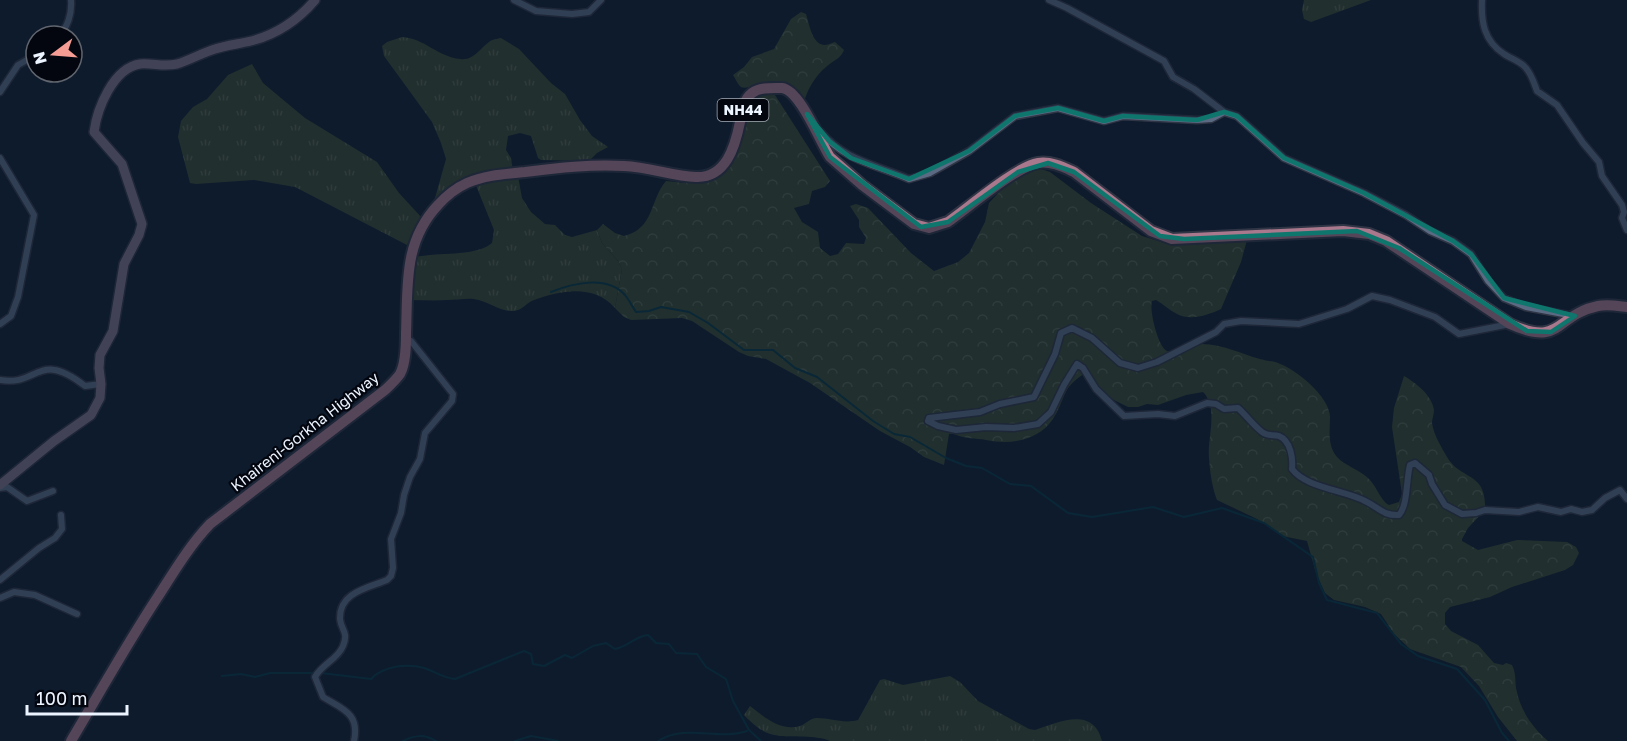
<svg xmlns="http://www.w3.org/2000/svg" width="1627" height="741" font-family="'Golos Text',sans-serif">
<style>
.grass{fill:url(#grass-tufts)}
.forest{fill:url(#forest-crowns)}
.lines{fill:none;stroke-linecap:round;stroke-linejoin:round}
.stream{stroke:#033743;stroke-width:2}
.minor-casing{stroke:#2f3545;stroke-width:9}
.secondary-casing{stroke:#2f3545;stroke-width:12}
.primary-casing{stroke:#2f3545;stroke-width:14}
.minor{stroke:#5a6a82;stroke-width:6}
.secondary{stroke:#827187;stroke-width:9}
.primary{stroke:#a9788c;stroke-width:10}
.marked{fill:none;stroke:#0f766e;stroke-width:4.5;stroke-linejoin:round}
.labels{text-anchor:middle;stroke-width:4.5;stroke-linejoin:round;paint-order:stroke}
.shield{fill:#03060e;stroke:#a6adb7;stroke-width:1.5}
.shield-label{font-size:14px;font-weight:bold;fill:#ecf4ff}
.street-label{font-size:15px;fill:#ecf4ff;stroke:#03060e}
</style>
<defs>
<pattern id="grass-tufts" width="24" height="20" patternUnits="userSpaceOnUse" patternTransform="scale(1.5)"><rect width="24" height="20" fill="#38482f"/><path d="M3 7l-1-3M5 7V3M7 7l1-3M15 17l-1-3M17 17v-4M19 17l1-3" fill="none" stroke="#55634e"/></pattern>
<pattern id="forest-crowns" width="20" height="18" patternUnits="userSpaceOnUse" patternTransform="scale(1.5)"><rect width="20" height="18" fill="#38482f"/><path d="M2 6a3 3 0 1 1 6 0M12 15a3 3 0 1 1 6 0" fill="none" stroke="#55634e"/></pattern>
</defs>
<rect width="100%" height="100%" fill="#0e1b2e"/>
<path class="grass" d="M1304,0H1371L1311,22L1304,19L1302,10Z
M402,37C424,38 438,57 460,59C475,61 480,47 492,40C492,40 500,38 501,38L519,49L551,83L565,94L580,120L592,136L608,147L597,153L589,161L541,160L538,158L531,136L520,133L508,136L506,150L511,158L513,171L473,176L433,205L446,159L441,143L432,122L384,56L382,46L387,42Z
M252,64L263,83L305,118L377,162L399,193L422,218L414,229L407,245L295,187L254,180L196,184L190,183L178,137L181,121L193,107L207,99L228,75Z
M518,176L522,198L531,212L545,224L555,225L565,235L572,237L597,230L602,243L618,261L622,269L615,308C594,284 562,290 534,300C527,302 523,310 514,311C500,312 488,301 474,299C466,298 456,300 447,300C434,301 422,300 410,300L412,258C436,251 474,258 492,243L494,230L475,183Z
M950,676L960,682L978,701L1029,729L1035,730C1059,722 1093,706 1102,741H830C824,738 819,738 812,737C777,735 769,741 744,715L750,706C764,717 781,732 800,726C806,724 810,718 817,718C831,718 843,724 858,720L880,680L884,679L903,685Z"/>
<path class="forest" d="M801,12L806,14C809,23 812,44 824,45C828,45 831,43 835,42L844,50C841,57 837,59 831,63C818,72 808,87 804,102C798,95 792,86 783,82C770,77 749,91 741,87C738,85 735,78 733,75L744,67L752,57L774,49L791,19Z
M758,95H775L830,181L825,187L812,191L809,204L794,208L802,222L818,232L820,248L830,256L838,254L846,243L864,244L866,238L859,227V220L850,206L856,204L868,208L911,253L934,271L958,262L969,253L985,222L989,203L1018,172L1035,167L1050,172L1091,203L1142,236L1168,244L1247,240L1241,262L1221,309C1209,315 1190,321 1177,314C1169,310 1163,304 1156,300L1152,301C1149,310 1158,347 1167,351C1177,356 1192,345 1202,344C1223,344 1241,354 1260,359C1266,361 1273,361 1278,363C1296,369 1330,397 1330,417C1330,430 1327,445 1337,457C1345,466 1361,470 1370,480C1377,488 1382,502 1389,505L1399,502L1402,494L1392,427L1394,408L1404,376C1416,383 1432,395 1434,410C1434,415 1432,418 1432,423C1434,436 1441,446 1447,457C1461,481 1487,471 1485,510L1468,528L1462,539V541L1478,550L1517,540L1567,542L1576,547L1579,553L1573,565L1565,570L1512,587L1490,597L1450,607L1445,613V624L1451,631L1478,645L1494,663L1503,665L1506,663L1512,665C1516,673 1515,680 1516,688C1520,710 1532,727 1548,741H1517L1498,717L1479,686L1461,667L1410,649L1394,634L1381,614L1365,607L1334,600L1325,593L1316,573L1307,541L1282,536L1257,519L1217,500C1212,487 1210,472 1209,458C1207,438 1219,408 1203,392L1186,395L1158,405L1147,404L1138,407H1128L1106,396L1084,374C1061,388 1066,399 1053,419C1038,441 1010,445 986,440C976,438 964,439 954,434H949L944,465L924,457L910,447L880,431L810,383L766,359L748,356L739,352L692,321L682,318L631,320L624,317L615,308L622,269L618,261L602,243L597,230L603,224L615,233L624,236C655,228 649,201 666,181C718,187 729,181 742,129C746,114 747,106 758,95Z"/>
<g class="lines">
<path class="stream" d="M551,292C573,283 607,275 625,295C629,300 632,306 636,312L649,311L661,307L689,312L708,323L744,350H773L795,368L817,377L873,421L894,434L910,437L946,458L966,466L982,468L1010,484L1031,486L1068,513L1092,517L1153,507L1184,517L1222,508L1264,523L1313,557L1319,583L1327,600L1377,613L1401,644L1418,656L1457,669L1485,700L1502,733L1509,741
M321,673L371,679C383,666 407,663 424,668C436,672 443,678 455,679L524,651L531,654L533,664L544,666L565,655L572,658L593,646L606,643L615,649C630,646 633,637 648,635L656,643L669,644L676,653L697,654L706,667L726,679L733,701L749,730L761,741
M222,676L241,674L255,677L270,673H313
M403,741C415,735 424,734 436,741
M515,741L531,736L558,741
M658,741C686,723 718,741 747,731"/>
<defs>
<path id="minor" d="M514,0L536,11L572,14L589,12L601,0
M1049,0L1067,8L1164,61L1173,77L1194,89L1224,112
M1482,0C1481,22 1484,41 1504,54C1510,58 1519,61 1524,66C1531,72 1534,83 1537,91L1557,105L1583,143L1599,162L1602,176L1622,205L1624,212L1622,218L1627,230
M57,36C68,30 72,12 71,0
M0,92L18,65L36,55
M820,131C845,161 875,164 909,179L930,173L969,151L1015,116L1058,108L1104,121L1123,116L1197,120L1211,119L1224,112L1237,116L1284,158L1364,193L1406,215L1430,231L1453,241L1471,254L1488,281L1504,298L1526,307L1574,316
M0,158L34,215L18,297L11,316L0,324
M1510,324L1459,334L1435,317L1390,300L1372,296L1347,309L1299,324L1241,321L1224,324L1216,332L1157,362L1138,368L1120,363L1092,338L1072,328L1061,333L1055,354L1034,397L1000,404L980,412L929,418L928,421L938,426L956,430L986,427L1014,428L1038,424L1051,412L1064,385L1077,364L1083,368L1096,389L1124,416L1158,414L1175,416L1207,403L1216,404L1224,409L1238,408C1246,415 1253,425 1262,432C1268,437 1273,434 1279,436C1291,441 1293,459 1292,469C1306,488 1345,490 1365,501C1378,507 1383,516 1399,515C1408,505 1406,480 1410,465L1415,463L1429,475L1432,484L1445,505L1462,514L1476,513L1485,510L1519,512L1538,507L1561,512L1571,509L1582,512L1592,510L1605,498L1620,490L1627,499
M0,380C38,387 38,349 85,386L101,384
M0,488L7,487L27,501L53,491
M0,580L39,548L55,538L62,529L61,515
M0,598L14,592L35,595L77,614
M354,741C360,713 342,709 323,697L315,677C322,664 338,659 343,646C349,632 341,630 340,619C339,592 368,588 387,580L391,576L393,568L391,539L401,513L404,495L410,477L420,459L425,433L452,401L453,394L411,341L406,339"/>
<path id="secondary" d="M0,485L54,441L91,415L100,398L101,384L99,368L100,355L113,331L124,264L139,235L142,224L122,164L94,132C97,109 113,68 140,64C153,63 164,67 177,64C190,60 202,53 215,49C227,45 239,44 251,41C278,34 298,20 315,0"/>
<path id="primary" d="M71,741C100,692 128,642 159,595C175,570 190,545 210,524L385,390C390,385 396,380 400,374C406,363 406,345 406,333C408,286 403,242 438,205C446,196 456,188 467,183C485,175 505,174 525,172C557,168 591,164 624,166C649,167 672,176 696,177C726,178 735,147 740,122C742,112 743,100 752,93C760,87 772,88 782,88C800,90 820,142 830,157L862,185L914,224L929,228L948,222C968,208 1017,166 1038,163C1051,161 1063,167 1074,172L1151,231L1172,239L1343,231L1369,234L1386,241L1510,324C1562,348 1555,315 1598,306C1607,304 1618,306 1627,307"/>
</defs>
<use href="#minor" class="minor-casing"/>
<use href="#secondary" class="secondary-casing"/>
<use href="#primary" class="primary-casing"/>
<use href="#minor" class="minor"/>
<use href="#secondary" class="secondary"/>
<use href="#primary" class="primary"/>
</g>
<path d="M0 0H1627V741H0ZM1058,108L1104,121L1123,116L1197,120L1224,112L1237,116L1284,158L1364,193L1453,241L1471,254L1504,298L1575,316L1551,332L1527,331L1399,248L1357,231L1184,239L1160,236L1074,172L1048,163L1018,172L948,222L921,227L830,157L807,114L829,141L851,158L909,179L969,151L1015,116Z" fill="#0e1b2e" fill-opacity=".55" fill-rule="evenodd"/>
<path class="marked" d="M1058,108L1104,121L1123,116L1197,120L1224,112L1237,116L1284,158L1364,193L1453,241L1471,254L1504,298L1575,316L1551,332L1527,331L1399,248L1357,231L1184,239L1160,236L1074,172L1048,163L1018,172L948,222L921,227L830,157L807,114L829,141L851,158L909,179L969,151L1015,116Z"/>
<g class="labels">
<rect class="shield" x="717.5" y="99" width="51" height="22" rx="4.5"/>
<g class="shield-label">
<text x="743" y="115">NH44</text>
</g>
<g class="street-label">
<text transform="translate(305 432) rotate(-38)" y="5">Khaireni-Gorkha Highway</text>
</g>
</g>
<g transform="translate(54 54) rotate(254)"><circle r="28" fill="#03060e" stroke="#60656e" stroke-width="1.5"/>
<path d="M0-4.5L10 22L0 15L-10 22Z" fill="#f59c94"/>
<text y="-9" font-size="16" font-weight="bold" text-anchor="middle" fill="#ecf4ff">N</text>
</g>
<path d="M27 705v9h100v-9" fill="none" stroke="#ecf4ff" stroke-width="3"/>
<text x="36" y="705" font-size="18" fill="#ecf4ff" stroke="#03060e" stroke-width="4.5" paint-order="stroke">100 m</text>
</svg>
